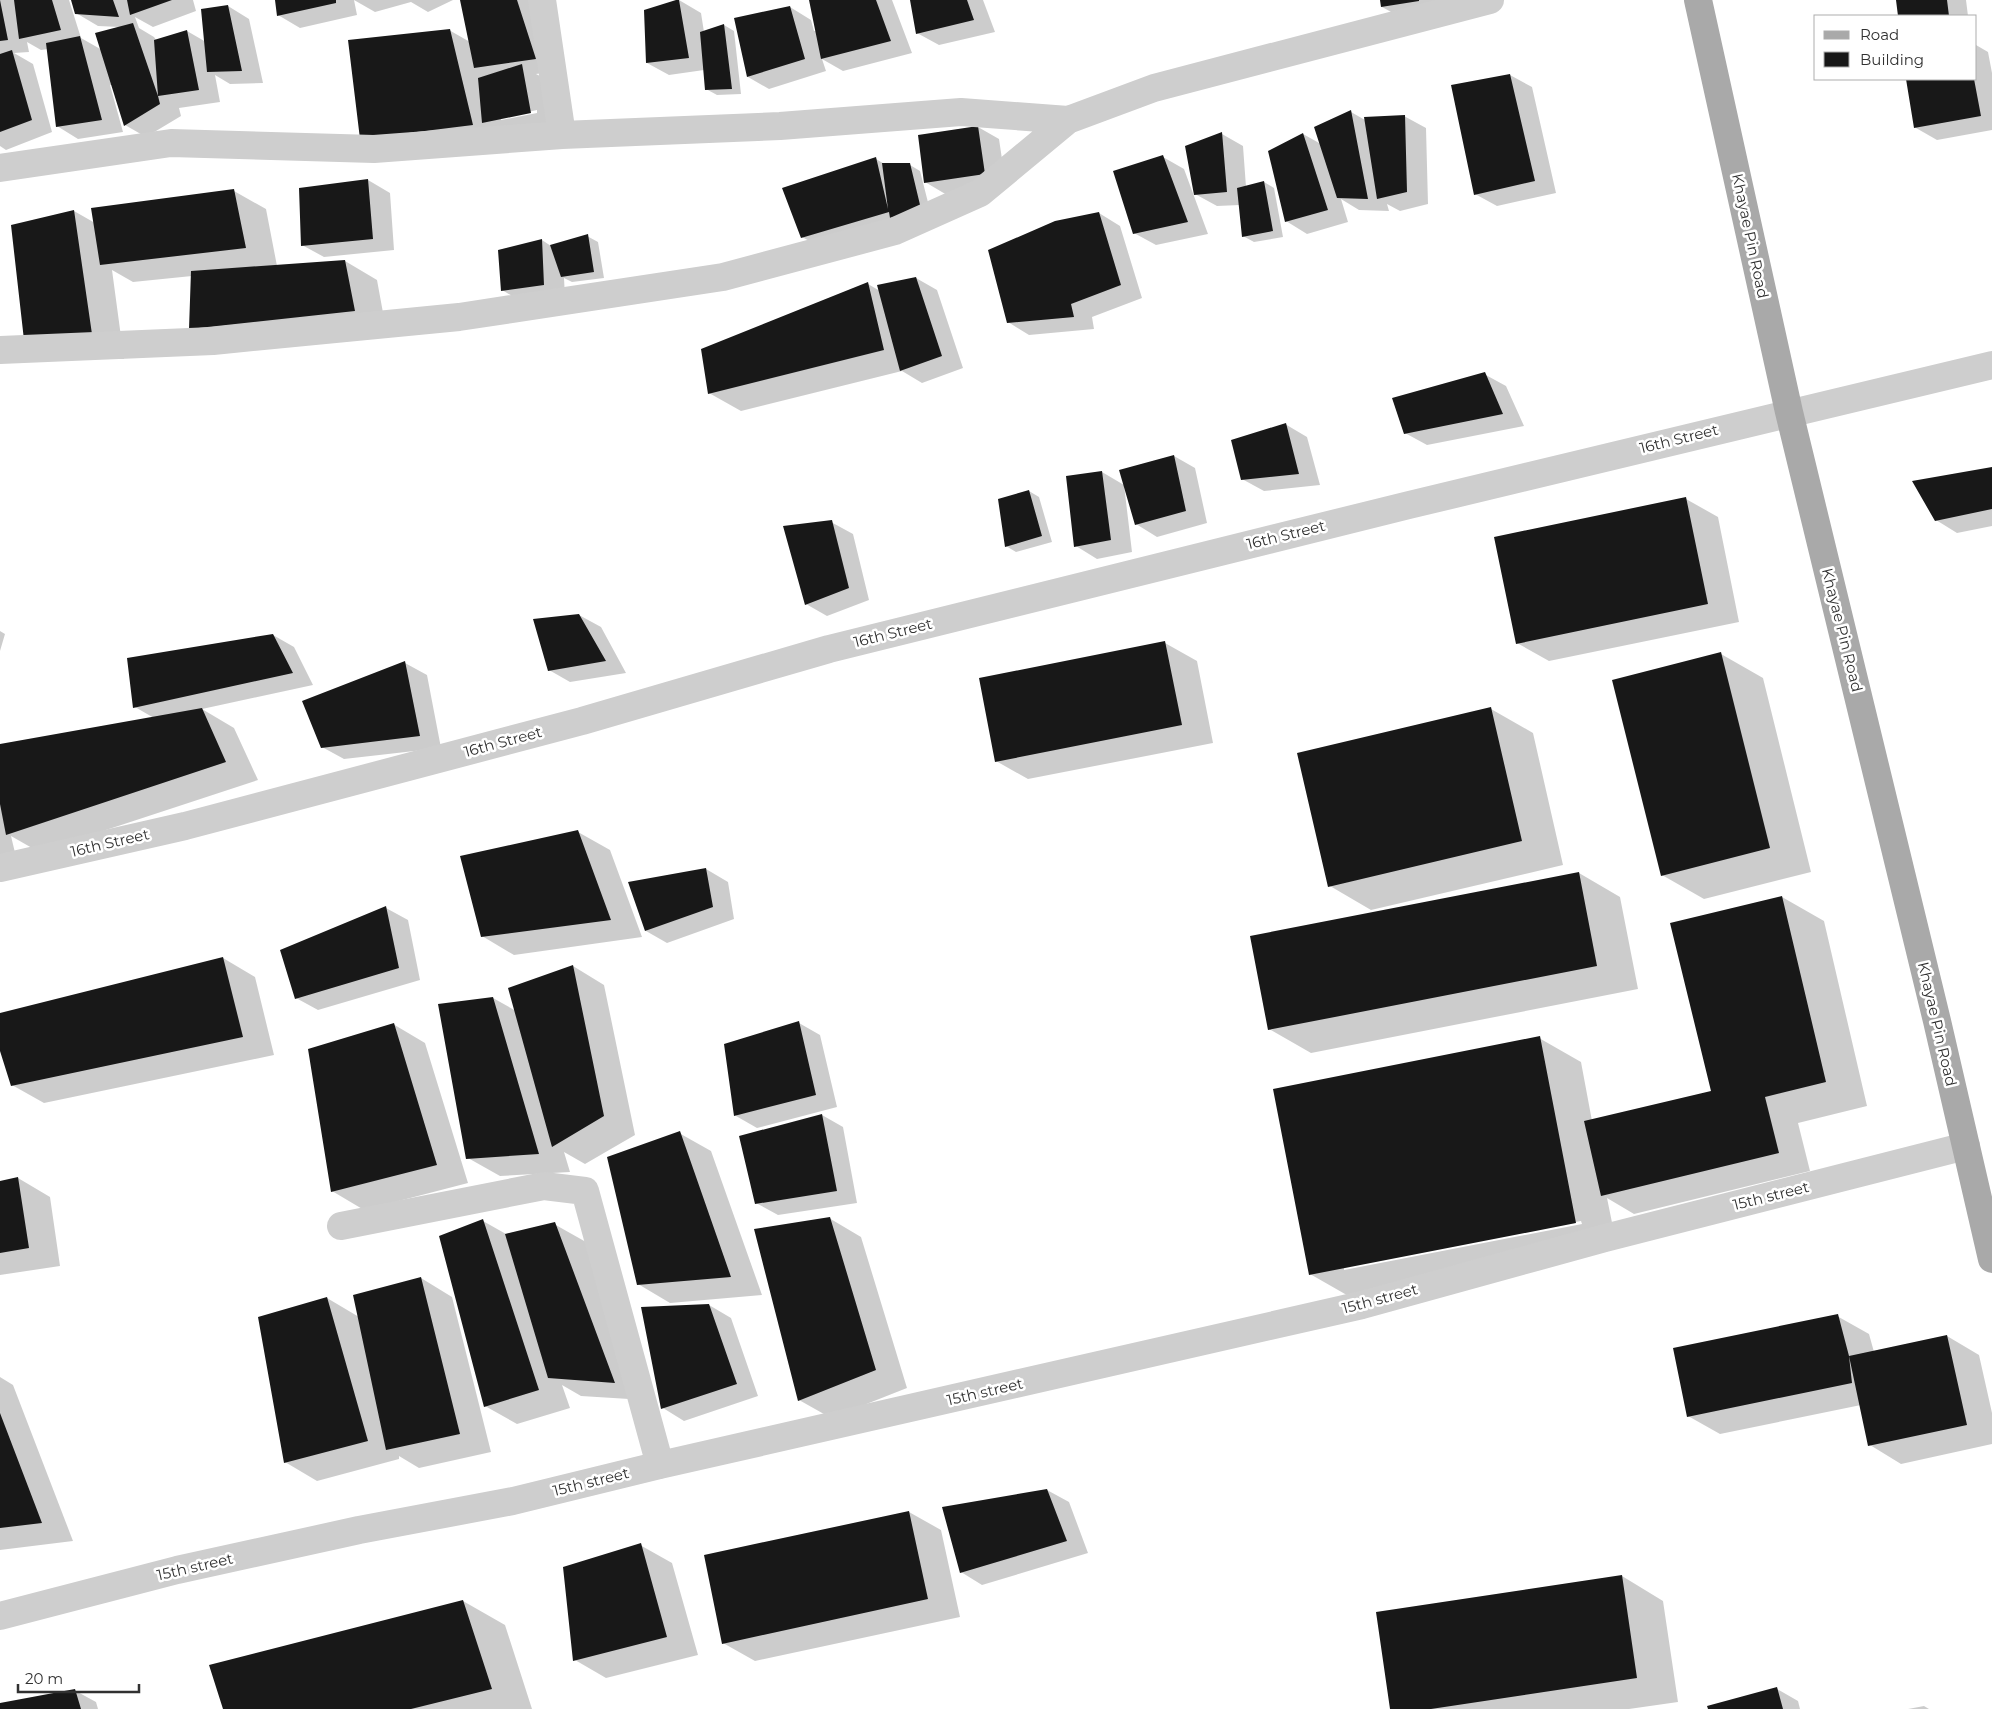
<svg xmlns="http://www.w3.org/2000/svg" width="1992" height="1709" font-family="Montserrat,sans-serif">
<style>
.shadow{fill:#0003;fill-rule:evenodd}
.building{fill:#181818}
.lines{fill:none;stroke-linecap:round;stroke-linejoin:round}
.minor{stroke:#cecece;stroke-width:28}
.major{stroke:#a9a9a9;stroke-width:28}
.labels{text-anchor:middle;stroke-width:5;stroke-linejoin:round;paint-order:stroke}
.street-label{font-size:15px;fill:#313131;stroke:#fff}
</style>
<rect width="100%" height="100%" fill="#fff"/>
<path class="shadow" d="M0,0H69L81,38L102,50L120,27L98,26L76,13L73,0H193L196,11L153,27L135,17L139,28L154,37L156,40L187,31L206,42L228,6L249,19L263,83L230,84L215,75L220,102L179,108L181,116L146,137L125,125L113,85H110L123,132L78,139L57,126L48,49L41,50L27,42L29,52L14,53L33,64L52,132L6,150L0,146Z
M276,0H453L428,12L411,2L375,12L354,0L357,15L300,28L278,15Z
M461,0H534L557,71L536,74L544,78L552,125L393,156L449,30L470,42ZM537,110V113L501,120V118Z
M679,0L701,13L704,32L724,25L734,31L741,94L717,95L706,89L704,70L669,75L647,63L645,11Z
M810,0H892L912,53L843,71L822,59L826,71L769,89L748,77L790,7L811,20L814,31H816Z
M911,0H983L995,32L939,45L917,33Z
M1381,0H1484L1404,19L1382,7Z
M1897,0H1966L1968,16H1899Z
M1976,45L1988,52L1992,73V130L1937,140L1916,128L1907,79H1976Z
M1510,75L1532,87L1556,193L1497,206L1475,194Z
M1351,112L1365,120L1404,116L1426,128L1428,204L1400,211L1387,204L1389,211L1359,210L1341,199L1348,222L1307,234L1286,221L1303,134L1321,144Z
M978,127L999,139L1006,186L947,195L925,182Z
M1222,134L1243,146L1246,187L1264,182L1274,188L1283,237L1254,242L1243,236L1240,205L1217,206L1195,194Z
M1163,157L1184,169L1208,234L1156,245L1134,233Z
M876,159L886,165H910L920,171L931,214L824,249L802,237Z
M368,180L390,193L394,250L324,257L302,245L300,189Z
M234,191L266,209L277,266L345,261L377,280L386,329L191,328L192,276L133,282L112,270L124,359L57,358L13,226L74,211L95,223Z
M1099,213L1120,226L1142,298L1092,317L1094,329L1029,335L1008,322Z
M587,236L598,242L604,278L572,282L564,278L565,297L524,303L502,290L499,251L542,240L551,246Z
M916,278L937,290L963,368L922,383L902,371L741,411L709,393L868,284L880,291Z
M1484,374L1506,386L1524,426L1427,445L1405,433Z
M1285,424L1307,437L1320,485L1264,491L1242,479Z
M1174,456L1195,468L1207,523L1157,537L1136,524Z
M1992,468V526L1957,533L1936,520Z
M1102,472L1124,485L1132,552L1097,559L1076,546Z
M1029,491L1039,497L1052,542L1016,552L1006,546Z
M1686,499L1718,517L1739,622L1549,661L1517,643Z
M831,522L853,534L869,600L827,616L806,604Z
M579,615L601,627L626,673L570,682L549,670Z
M0,631L5,634L0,651Z
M273,635L294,647L313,685L202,709L234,728L258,780L39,852L11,836L17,861L0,857V745L154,718L135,707Z
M1165,643L1197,661L1213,743L1028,779L996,761Z
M1721,654L1763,678L1811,872L1704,899L1662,875Z
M405,663L427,675L441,748L344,759L322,747Z
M1491,709L1533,733L1563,865L1371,910L1330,886Z
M578,832L610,850L642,937L514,955L482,936Z
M706,869L728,882L734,919L667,943L646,931Z
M1579,873L1620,897L1638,989L1311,1053L1269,1029Z
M1782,897L1824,921L1867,1106L1798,1123L1810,1171L1634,1214L1607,1198L1617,1247L1352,1298L1310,1274L1539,1038L1581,1062L1592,1121L1712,1092ZM1581,1221L1582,1224L1344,1270V1267Z
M386,908L408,920L420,980L318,1010L296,998Z
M223,958L255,977L274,1055L44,1103L12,1085L0,1048V1014Z
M573,966L604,985L635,1135L585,1164L564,1152L570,1172L500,1176L468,1158L493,998L516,1011Z
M799,1023L820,1035L837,1107L757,1128L736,1116Z
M393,1024L425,1043L468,1183L364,1210L332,1191Z
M822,1115L843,1127L857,1203L778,1215L756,1203Z
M679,1133L711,1151L762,1295L670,1303L638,1284Z
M18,1178L50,1197L60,1266L0,1275V1182Z
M829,1218L861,1237L907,1388L831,1418L799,1400Z
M483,1221L506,1234L554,1224L586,1242L645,1400L581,1396L562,1385L570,1408L517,1424L485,1406Z
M421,1278L452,1297L491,1452L419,1468L399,1456V1459L317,1481L285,1462L327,1298L359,1317Z
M709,1305L731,1318L758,1396L684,1421L663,1408Z
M1837,1316L1869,1334L1874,1352L1947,1336L1979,1355L1992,1413V1444L1901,1464L1870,1445L1861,1405L1720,1434L1688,1416Z
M0,1377L13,1385L73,1541L0,1550Z
M1047,1490L1069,1502L1088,1553L982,1585L961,1572Z
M909,1512L941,1530L960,1617L755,1661L723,1643Z
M640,1545L672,1563L698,1655L606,1678L575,1660Z
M1622,1576L1663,1601L1678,1702L1629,1709H1391Z
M463,1601L505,1625L532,1709H224Z
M1777,1689L1798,1701L1800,1709H1709Z
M74,1690L96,1702L98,1709H0V1704Z
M1924,1706L1929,1709H1908Z"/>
<path class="building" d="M0,0L8,40L0,41Z
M14,0H52L61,30L19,39Z
M71,0H113L119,17L75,14Z
M127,0H172L130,15Z
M275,0H336V3L277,16Z
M460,0H517L536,59L474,68Z
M676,0H679L689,58L646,63L644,10Z
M809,0H876L891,41L821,59Z
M910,0H967L974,20L916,34Z
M1380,0H1419V1L1381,7Z
M1896,0H1947L1949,16H1898Z
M228,5L242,71L207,72L201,9Z
M790,6L805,59L747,77L734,18Z
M133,23L158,96L154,40L187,30L199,90L158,96L160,104L124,126L95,33Z
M724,24L732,89L705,90L700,32Z
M450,29L473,125L360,139L348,40Z
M80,36L102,120L56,127L46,43Z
M12,50L32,120L0,132V54Z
M522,64L531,113L482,123L478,78Z
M1510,74L1535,181L1474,195L1451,85Z
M1906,79H1974L1981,116L1914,128Z
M1351,110L1368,199L1337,198L1314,127Z
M1405,115L1407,192L1377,199L1364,117Z
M978,126L985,174L924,183L918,135Z
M1222,132L1227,192L1194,195L1185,146Z
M1303,133L1328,210L1285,222L1268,151Z
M1163,155L1188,222L1133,234L1113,171Z
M876,157L888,209L882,163H910L921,209L890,218L889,212L801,238L782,188Z
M368,179L373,239L301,246L299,188Z
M1264,181L1273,231L1242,237L1237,188Z
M234,189L246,248L100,265L91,208Z
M74,210L93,341L24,340L11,225Z
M1099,212L1121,285L1071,304L1074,317L1007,323L988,250L1055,221Z
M588,234L594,272L561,277L550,245Z
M542,239L544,285L501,291L498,250Z
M345,260L355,311L189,329L191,271Z
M916,277L942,356L900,371L877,285Z
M868,282L884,350L708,394L701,349Z
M1485,372L1503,414L1404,434L1392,398Z
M1286,423L1299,474L1241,480L1231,440Z
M1174,455L1186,511L1135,525L1119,470Z
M1992,467V509L1935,521L1912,481Z
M1102,471L1111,540L1074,547L1066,476Z
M1029,490L1042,536L1005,547L998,499Z
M1686,497L1708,604L1516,644L1494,537Z
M832,520L849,588L805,605L783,526Z
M579,614L606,661L548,671L533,619Z
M273,634L293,673L133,708L127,658Z
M1165,641L1182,725L995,762L979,678Z
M1721,652L1770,848L1661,876L1612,680Z
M405,661L420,736L321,748L302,701Z
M1491,707L1522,841L1328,887L1297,753Z
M202,708L226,762L6,835L0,804V744Z
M578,830L611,920L481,937L460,856Z
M706,868L713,907L645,931L628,882Z
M1579,872L1597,966L1268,1030L1250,936Z
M1782,896L1826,1082L1765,1097L1779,1153L1601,1196L1584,1121L1711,1091L1670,923Z
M386,906L399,968L295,999L280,950Z
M223,957L243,1037L11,1086L0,1051V1013Z
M573,965L604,1116L552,1147L508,988Z
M493,997L539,1154L466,1159L438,1004Z
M799,1021L816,1095L734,1116L724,1044Z
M394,1023L437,1165L331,1192L308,1049Z
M1540,1036L1576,1223L1309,1275L1273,1089Z
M822,1114L837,1191L755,1204L739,1136Z
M680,1131L731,1277L637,1285L607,1157Z
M18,1177L29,1248L0,1253V1181Z
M830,1217L876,1370L798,1401L754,1229Z
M483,1219L539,1390L484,1407L439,1236Z
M555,1222L615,1383L548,1378L505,1234Z
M421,1277L460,1434L386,1450L353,1295Z
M327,1297L368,1441L284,1463L258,1317Z
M709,1304L737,1384L661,1409L641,1307Z
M1838,1314L1849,1356L1947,1335L1967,1425L1868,1446L1849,1356L1852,1383L1687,1417L1673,1348Z
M0,1413L42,1523L0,1528Z
M1047,1489L1067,1541L960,1573L942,1507Z
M909,1511L928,1599L722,1644L704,1555Z
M641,1543L667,1637L573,1661L563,1567Z
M1622,1575L1637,1678L1431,1709H1390L1376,1612Z
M463,1600L492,1689L411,1709H223L209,1665Z
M1777,1687L1783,1709H1708L1707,1706Z
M75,1689L81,1709H0V1703Z"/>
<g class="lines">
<path class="minor" d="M542,0L562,135
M0,168L171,143L374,149L562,135L780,126L961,112L1068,120L1154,88L1490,0
M0,350L213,341L459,317L723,277L895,231L980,193L1068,120
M0,868L185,826L582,721L829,649L1409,505L1992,365
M341,1226L544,1186L585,1191L660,1465
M0,1616L177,1570L359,1530L513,1501L660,1465L1362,1305L1605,1238L1966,1146"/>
<path class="major" d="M1698,0L1789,412L1937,1021L1992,1259"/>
</g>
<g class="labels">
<g class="street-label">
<text transform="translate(1750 236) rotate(78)" y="5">Khayae Pin Road</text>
<text transform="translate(1679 439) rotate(-14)" y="5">16th Street</text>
<text transform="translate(1286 535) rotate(-14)" y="5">16th Street</text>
<text transform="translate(1842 630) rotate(76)" y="5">Khayae Pin Road</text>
<text transform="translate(893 633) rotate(-14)" y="5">16th Street</text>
<text transform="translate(503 742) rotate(-15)" y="5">16th Street</text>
<text transform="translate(110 843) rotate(-13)" y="5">16th Street</text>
<text transform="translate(1937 1024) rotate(77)" y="5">Khayae Pin Road</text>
<text transform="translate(1771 1196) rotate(-14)" y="5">15th street</text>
<text transform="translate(1380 1299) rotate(-15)" y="5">15th street</text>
<text transform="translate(985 1392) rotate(-13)" y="5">15th street</text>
<text transform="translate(591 1482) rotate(-14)" y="5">15th street</text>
<text transform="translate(195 1567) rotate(-13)" y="5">15th street</text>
</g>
</g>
<rect x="1814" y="15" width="162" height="65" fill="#ffffff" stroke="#adadad"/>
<rect x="1824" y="31" width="25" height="8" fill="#a9a9a9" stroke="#adadad"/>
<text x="1860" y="40" font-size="15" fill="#313131">Road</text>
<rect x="1824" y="52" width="25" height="15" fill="#181818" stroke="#adadad"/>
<text x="1860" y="65" font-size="15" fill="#313131">Building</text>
<path d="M18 1684v8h121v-8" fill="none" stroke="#313131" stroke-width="2.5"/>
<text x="25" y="1684" font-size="15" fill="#313131" stroke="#ffffff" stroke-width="4" paint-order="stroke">20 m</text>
</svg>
